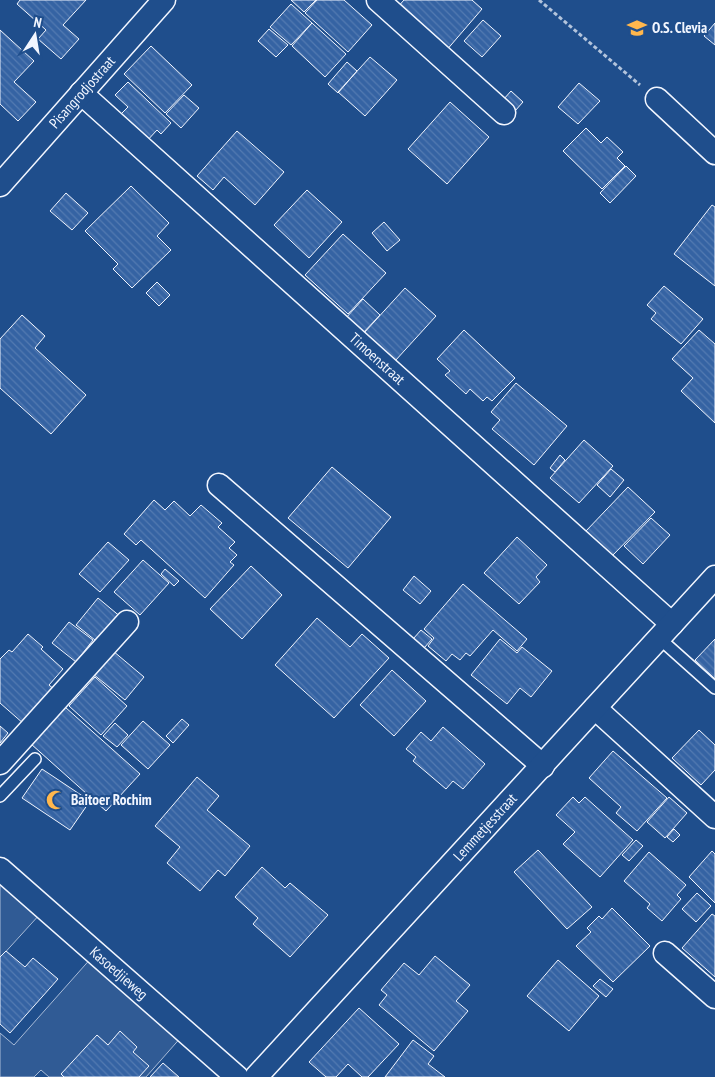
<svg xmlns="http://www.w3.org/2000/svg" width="715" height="1077" font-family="'PT Sans Narrow',sans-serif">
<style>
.built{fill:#305b95;stroke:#a8bbd7}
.building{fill:url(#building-back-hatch);stroke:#f2f6ff}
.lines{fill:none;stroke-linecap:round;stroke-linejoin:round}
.lane-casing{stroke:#f2f6ff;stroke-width:14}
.street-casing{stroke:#f2f6ff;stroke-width:25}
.path{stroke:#b3c4dc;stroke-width:3;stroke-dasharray:4 2.5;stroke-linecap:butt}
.lane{stroke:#1f4e8c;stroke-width:11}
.street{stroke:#1f4e8c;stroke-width:22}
.labels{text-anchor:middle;stroke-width:4;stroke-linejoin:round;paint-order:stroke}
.poi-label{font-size:15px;font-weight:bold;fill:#f2f6ff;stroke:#1f4e8c;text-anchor:start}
.street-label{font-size:15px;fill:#f2f6ff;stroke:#1f4e8c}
</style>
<defs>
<pattern id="building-back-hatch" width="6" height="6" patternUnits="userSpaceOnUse" patternTransform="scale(1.25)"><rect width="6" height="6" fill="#3563a3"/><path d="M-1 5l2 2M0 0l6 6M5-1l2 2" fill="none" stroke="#537ab1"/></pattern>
</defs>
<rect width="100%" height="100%" fill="#1f4e8c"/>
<path class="built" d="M0,876L41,913L0,958Z
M93,956L183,1035L146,1077H49L41,1070L34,1077H0V1033L14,1045Z"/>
<path class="building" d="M20,0H86L63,25L79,39L61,59L38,39L46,30L17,4Z
M291,0H316L304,12Z
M317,0H344L372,25L348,52L305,13Z
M404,0H472L482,9L445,52L396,9Z
M291,4L312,23L291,45L270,27Z
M483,20L501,36L482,57L464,41Z
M312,23L346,54L325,77L292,46Z
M715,23V45L704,36Z
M269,29L288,45L276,57L258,41Z
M0,30L34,61L14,82L36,102L18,121L0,104Z
M151,46L192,85L165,113L124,74Z
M370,57L397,80L365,116L338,92Z
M347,62L357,71L338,93L328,84Z
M128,82L171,123L161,134L157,130L145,143L118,117L128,107L115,95Z
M579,83L600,101L578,124L558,107Z
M511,91L523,102L515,111L503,100Z
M184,95L199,108L181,128L166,114Z
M450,102L489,137L447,184L408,149Z
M586,128L601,143L607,137L623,152L617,158L625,166L602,189L563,151Z
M237,131L284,172L255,205L224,177L213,190L197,176Z
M626,166L636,176L610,203L600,193Z
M131,186L169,223L157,236L171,250L132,288L113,269L118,264L85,231Z
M307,190L342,222L309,258L274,225Z
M66,193L88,213L72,230L50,211Z
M712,205L715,207V286L674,254Z
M384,222L400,240L387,251L372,233Z
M343,234L386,273L348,314L305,275Z
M157,282L170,295L159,306L146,293Z
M664,286L703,319L681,344L651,319L656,313L647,305Z
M405,288L436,316L395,361L364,333Z
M363,299L380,315L362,334L345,319Z
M22,315L45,336L35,348L86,395L51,434L0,388V339Z
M464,330L515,378L492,401L487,397L483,401L470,389L466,394L445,375L450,371L437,359Z
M699,330L715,344V423L681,391L693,378L672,359Z
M516,383L567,426L534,465L492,429L500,420L491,412Z
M584,440L613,466L579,503L550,478Z
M560,455L565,460L555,472L550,468Z
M332,467L391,517L348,568L288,518Z
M611,469L624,480L610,497L597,485Z
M628,487L655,512L611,557L585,532Z
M154,500L165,510L174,501L190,516L201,505L222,523L218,527L235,542L229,548L237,555L230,562L234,565L205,598L141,540L136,545L124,534Z
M651,518L670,535L643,564L624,546Z
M517,537L547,565L536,577L540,582L519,604L484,573Z
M108,542L129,560L100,592L79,574Z
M143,560L169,583L140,615L114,592Z
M251,566L282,595L242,639L210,609Z
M165,569L179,581L174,586L161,574Z
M414,576L431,591L420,604L403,590Z
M463,584L527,639L517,651L493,630L470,656L466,653L460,660L452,654L446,661L428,646L434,638L424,629Z
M98,598L122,618L100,644L76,625Z
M317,618L350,647L362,634L389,658L334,718L275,665Z
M69,622L93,640L76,662L52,643Z
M421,630L432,639L424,648L413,639Z
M28,634L43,647L41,649L63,669L49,685L55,690L24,724L0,703V659L9,650L12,652Z
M500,639L517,653L522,647L552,671L531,697L520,688L507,704L471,675Z
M715,639V679L695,660Z
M113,651L144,677L125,700L93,674Z
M392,670L426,701L394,736L360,705Z
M95,677L127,706L101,735L69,706Z
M65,707L140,774L106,811L31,744Z
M182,719L189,725L173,743L166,736Z
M143,721L170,745L148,769L121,745Z
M115,723L128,735L117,747L103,736Z
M0,726L8,733L0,743Z
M443,727L485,764L463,789L453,781L446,789L413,761L416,757L406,749L421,732L431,741Z
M699,730L715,745V770L701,785L672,758Z
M613,751L667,798L637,831L616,813L621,807L589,778Z
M42,769L90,801L70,830L22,798Z
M197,777L219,796L207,810L250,846L225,876L218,870L200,891L167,863L180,847L155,826Z
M573,797L579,803L585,797L633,840L600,877L563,844L575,832L556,815Z
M669,797L687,813L665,838L647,822Z
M674,829L680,835L673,842L667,837Z
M636,840L643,846L629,861L622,855Z
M538,850L592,907L567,929L514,872Z
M712,851L715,854V903L689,877Z
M649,852L686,885L677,895L681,899L662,921L647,908L650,904L624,881Z
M262,867L285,888L290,883L328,915L290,957L253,924L258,918L235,897Z
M697,893L711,906L696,922L682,909Z
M612,908L650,946L613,982L576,946L591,932L587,928L599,916L602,919Z
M712,914L715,916V977L682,948Z
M6,951L25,967L33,958L58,979L10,1033L0,1024V957Z
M435,956L470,985L456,1001L468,1011L434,1051L379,1005L387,995L381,990L404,963L419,975Z
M558,960L599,996L569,1031L527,996Z
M600,979L613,989L606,997L593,986Z
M359,1008L399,1044L368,1077H362L348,1064L336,1077H326L309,1062Z
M120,1031L137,1047L133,1052L149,1066L139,1077H64L61,1074L97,1035L108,1045Z
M413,1040L434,1056L428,1064L445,1077H385Z
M163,1063L179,1077H150Z"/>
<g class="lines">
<defs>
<path id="lane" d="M659,638L715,688
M0,796L35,759"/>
<g id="street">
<path d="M378,0L504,113"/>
<path id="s1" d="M81,93L672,624"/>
<path d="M657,99L715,153"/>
<path id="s2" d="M0,185L164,0"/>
<path d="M219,485L543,766"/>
<path d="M595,708L715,817"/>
<path d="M0,763L127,622"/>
<path id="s3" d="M0,869L237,1077"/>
<path d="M665,953L715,997"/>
<path id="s4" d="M256,1077L715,577"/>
</g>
</defs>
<use href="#lane" class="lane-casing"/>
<use href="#street" class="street-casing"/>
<path class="path" d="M539,0L640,85"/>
<use href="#lane" class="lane"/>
<use href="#street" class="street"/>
</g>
<defs>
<symbol id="school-bare" viewBox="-9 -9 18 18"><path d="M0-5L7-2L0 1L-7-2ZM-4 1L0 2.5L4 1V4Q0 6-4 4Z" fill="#ffb74d" stroke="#1f4e8c" stroke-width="2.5" paint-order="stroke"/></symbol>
<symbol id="mosque-bare" viewBox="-9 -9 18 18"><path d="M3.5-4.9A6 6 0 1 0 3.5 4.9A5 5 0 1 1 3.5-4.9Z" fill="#ffb74d" stroke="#1f4e8c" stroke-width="2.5" paint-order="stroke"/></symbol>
</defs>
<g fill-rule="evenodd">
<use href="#school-bare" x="623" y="14" width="28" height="28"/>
<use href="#mosque-bare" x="42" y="786" width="28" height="28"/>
</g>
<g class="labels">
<g class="poi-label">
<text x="652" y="33">O.S. Clevia</text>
<text x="71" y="805">Baitoer Rochim</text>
</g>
<g class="street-label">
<text dy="5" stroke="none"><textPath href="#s2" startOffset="124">Pisangrodjostraat</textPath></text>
<text dy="5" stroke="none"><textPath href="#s1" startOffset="398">Timoenstraat</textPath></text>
<text dy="5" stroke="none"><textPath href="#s4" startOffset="339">Lemmetjesstraat</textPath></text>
<text dy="5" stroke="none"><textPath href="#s3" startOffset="158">Kasoedjieweg</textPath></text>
</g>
</g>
<g transform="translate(35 35) rotate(12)" stroke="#1f4e8c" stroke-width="4" paint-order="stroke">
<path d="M0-4L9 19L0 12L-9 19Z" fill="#f2f6ff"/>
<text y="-8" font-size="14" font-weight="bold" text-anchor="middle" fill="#f2f6ff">N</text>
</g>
</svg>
